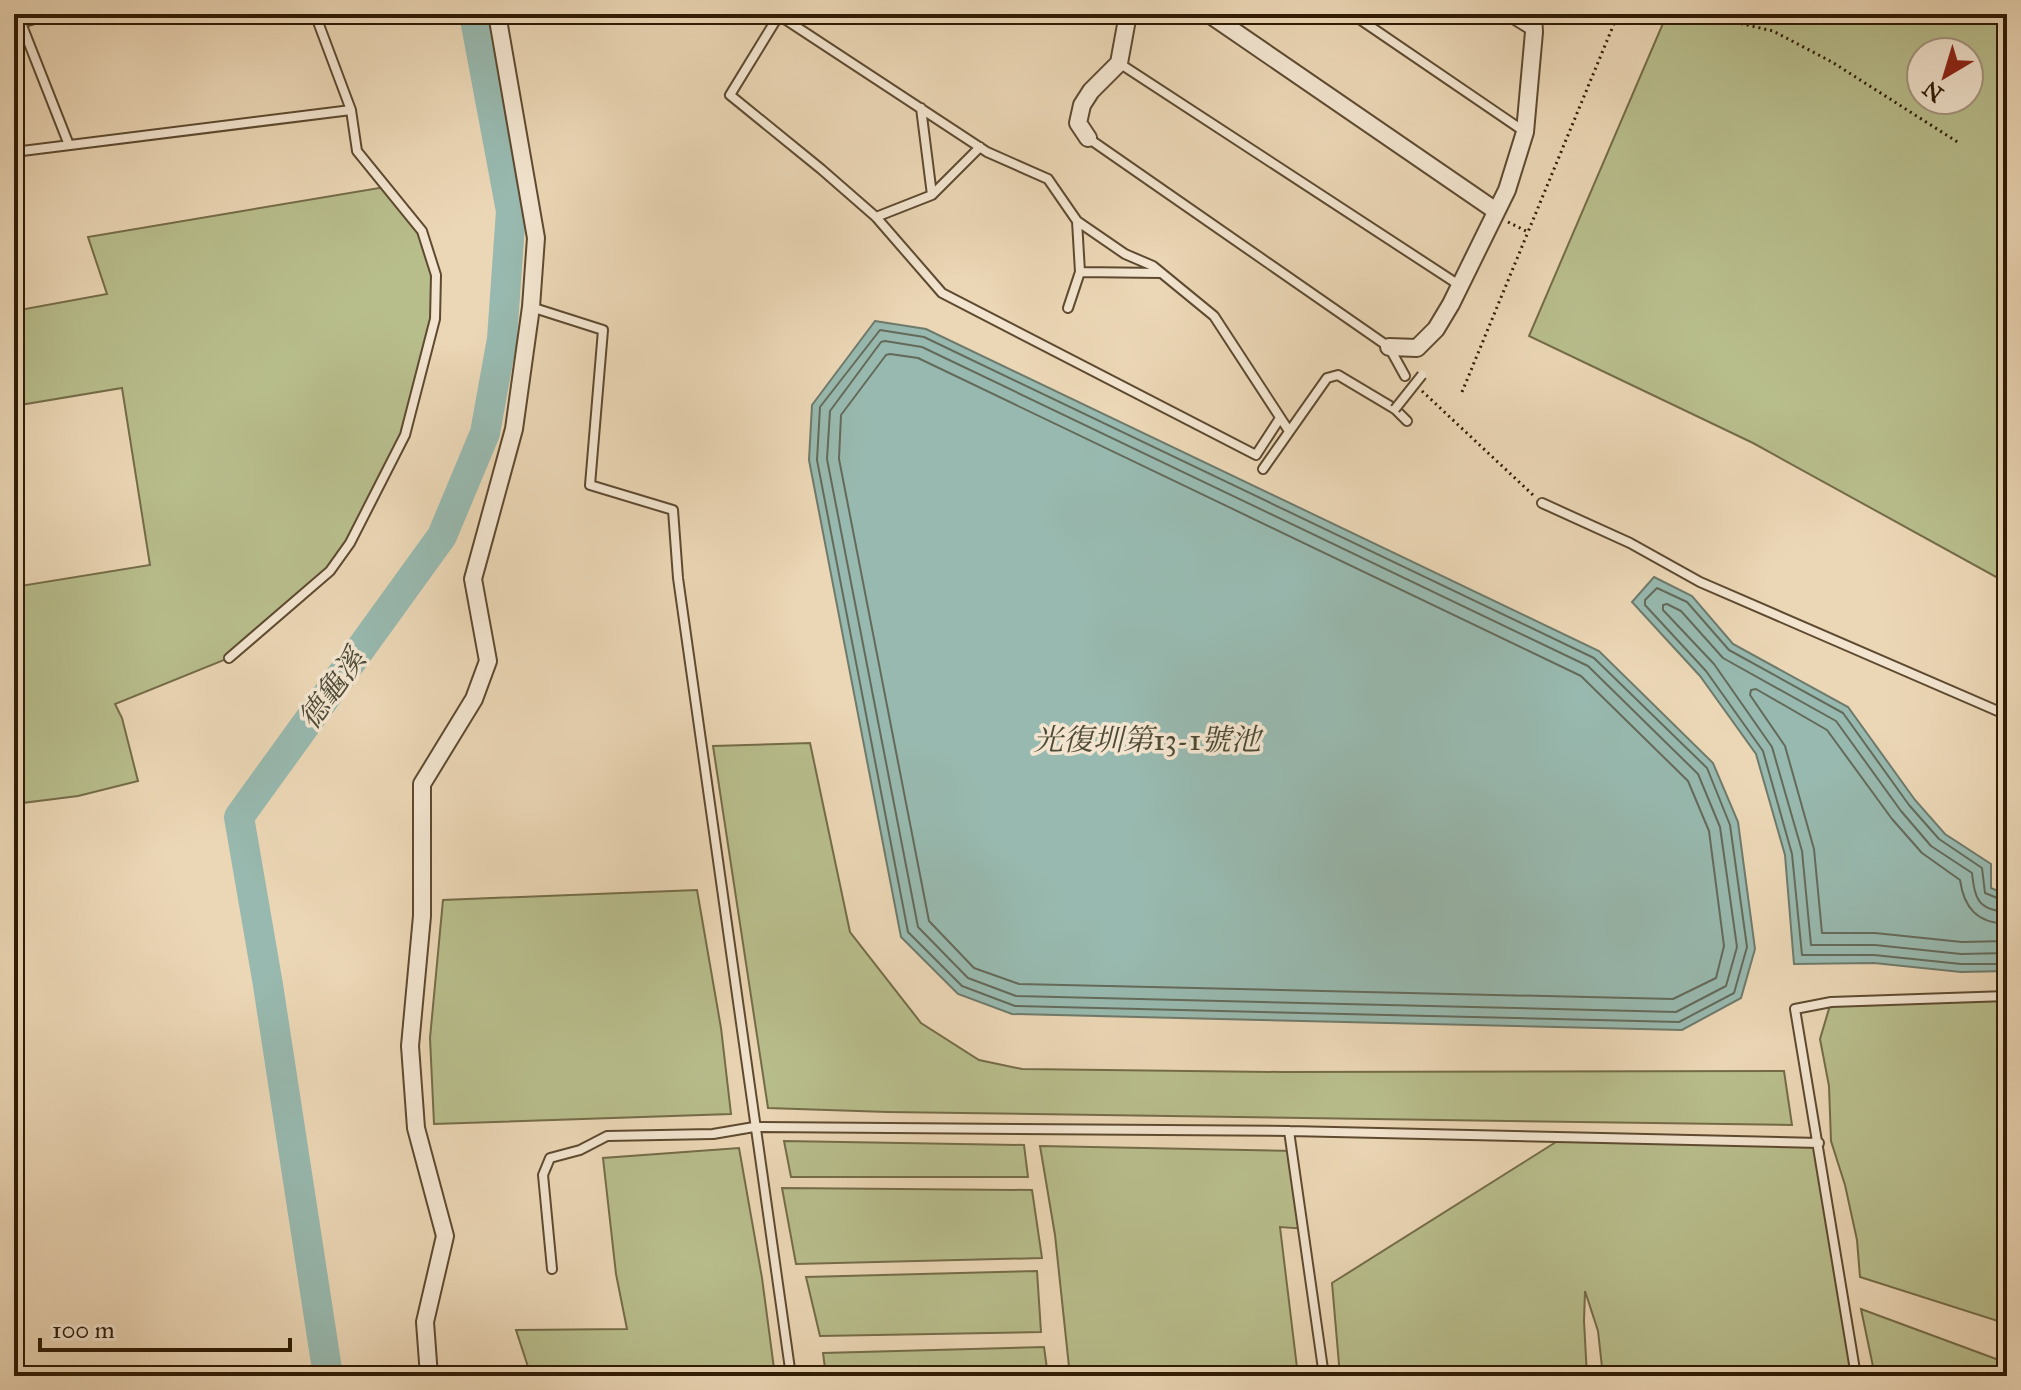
<svg xmlns="http://www.w3.org/2000/svg" width="2021" height="1390" font-family="'IM FELL Great Primer','Noto Serif TC',serif">
<style>
.green{fill:#b8bd8c;stroke:#746c48;stroke-width:2;fill-rule:evenodd}
.water{fill:#98b9af;stroke:#6e7a6b;stroke-width:2}
.lines{fill:none;stroke-linecap:round;stroke-linejoin:round}
.shore{stroke:#646a5a;stroke-width:2}
.river{stroke:#98b9af;stroke-width:30}
.lane-casing{stroke:#5e4a30;stroke-width:12}
.street-casing{stroke:#5e4a30;stroke-width:20}
.path{stroke:#2f1c04;stroke-width:3;stroke-dasharray:2 4;stroke-linecap:butt}
.lane{stroke:#f2e4cf;stroke-width:8}
.street{stroke:#f2e4cf;stroke-width:16}
.lane-bridge-casing{stroke:#5e4a30;stroke-width:12;stroke-linecap:butt}
.lane-bridge{stroke:#f2e4cf;stroke-width:8}
.labels{text-anchor:middle;stroke-width:7;stroke-linejoin:round;paint-order:stroke}
.water-label{font-size:30px;font-style:italic;fill:#4e4b37;stroke:#f2e4cf}
</style>
<rect width="100%" height="100%" fill="#ebd6b5"/>
<filter id="stains"><feTurbulence type="fractalNoise" baseFrequency=".0025" numOctaves="4"/><feColorMatrix values="0 0 0 0 .2 0 0 0 0 .09 0 0 0 0 .02 0 0 0 .5 -.17"/></filter>
<radialGradient id="worn" r=".72"><stop offset=".6" stop-color="#630" stop-opacity="0"/><stop offset="1" stop-color="#630" stop-opacity=".3"/></radialGradient>
<path class="green" d="M1667,14H2007V583L1753,443L1529,336ZM1921,52H1969V100H1921Z
M385,187L422,231L436,275L435,319L405,435L330,571L229,658L115,704L122,718L138,781L78,796L14,804V587L150,565L122,388L14,406V311L107,294L88,237Z
M810,743L850,932L921,1023L979,1060L1022,1069L1282,1072L1784,1071L1792,1125L888,1112L768,1108L713,746Z
M697,890L721,1028L731,1114L434,1124L430,1038L443,900Z
M2007,996V1324L1860,1277L1857,1240L1845,1185L1831,1141L1829,1086L1820,1039L1831,1002Z
M1564,1137L1819,1143L1854,1376H1603L1598,1331L1585,1291L1584,1321L1587,1376H1340L1332,1283Z
M784,1141L1024,1145L1028,1177H791Z
M1040,1146L1294,1151L1307,1229L1280,1227L1298,1376H1070L1055,1235Z
M739,1148L762,1278L775,1376H531L516,1330L627,1329L616,1274L603,1158Z
M782,1188L1032,1190L1042,1258L796,1264Z
M1037,1271L1041,1332L820,1336L806,1277Z
M1861,1309L2007,1363V1376H1875Z
M1044,1347L1048,1376H826L823,1353Z"/>
<path class="water" d="M875,321L926,329L1599,651L1713,763L1738,822L1755,949L1741,998L1682,1030L1012,1014L958,994L901,937L809,460L812,405Z
M1654,577L1692,596L1733,644L1848,707L1915,800L1945,834L1991,864V888L2007,895V971L1961,972L1874,963L1794,964L1785,855L1756,754L1700,676L1632,602Z"/>
<g class="lines">
<path class="shore" d="M880,330L924,337L1594,658L1707,768L1730,825L1747,947L1734,993L1679,1022L1015,1006L962,986L908,932L817,460L820,407Z
M885,341L922,347L1588,666L1698,774L1720,827L1737,947L1726,986L1676,1012L1016,996L968,978L918,927L827,459L830,411L881,342Z
M890,354L918,358L1581,676L1688,781L1709,831L1724,946L1716,978L1673,999L1019,984L974,968L929,921L839,459L841,415L886,355Z
M2007,902L1985,893L1982,868L1939,839L1909,805L1843,713L1729,650L1687,602L1657,588L1645,600V605L1706,671L1763,751L1792,854L1802,955H1874L1961,964H2007
M2007,912C1977,910 1975,898 1972,873L1931,846L1901,811L1836,721L1723,658L1681,611L1667,604L1663,605V610L1714,664L1772,747L1802,851L1811,945H1875L1961,954L2007,953
M2007,924C1977,923 1964,908 1960,880L1922,853L1892,819L1827,730L1756,689L1751,690L1750,695L1785,746L1814,849L1822,933H1875L1962,942L2007,941"/>
<path class="river" d="M328,1376L268,985L239,817L442,536L485,433L502,339L511,211L474,14"/>
<defs>
<path id="lane" d="M51,14L21,23L69,145
M777,14L987,152L1048,179L1077,221L1125,254L1153,266L1214,316L1289,431
M1352,14L1525,132
M1505,14L1534,32
M779,15L730,95L821,169L876,217L942,293L1256,455L1280,418
M1119,63L1459,285
M1088,138L1389,347L1405,376
M14,152L351,110
M932,195L980,147
M876,217L932,195L921,108
M1080,272L1161,273
M531,307L603,330L590,485L673,510L678,578L791,1376
M1068,308L1080,272L1077,221
M1263,469L1327,378L1338,375L1395,409L1407,421
M1542,503L1630,543L1700,582L2007,715
M229,658L330,571L350,543L405,435L435,319L436,275L422,231L357,151L351,110L315,14
M1289,1131L1324,1376
M552,1269L543,1175L550,1158L580,1150L607,1136L713,1134L754,1127L1289,1131L1819,1143
M1856,1376L1795,1009L1831,1002L2007,996"/>
<path id="street" d="M1209,14L1496,211
M1088,138L1078,123L1082,105L1091,91L1119,63L1128,14
M1389,347L1417,348L1436,329L1451,304L1507,190L1525,132L1534,32L1533,14
M429,1376L425,1322L445,1236L416,1128L410,1046L422,916V784L474,699L488,661L473,579L514,429L531,307L536,238L497,14"/>
</defs>
<use href="#lane" class="lane-casing"/>
<use href="#street" class="street-casing"/>
<path class="path" d="M1700,14L1773,31L1832,62L1959,143
M1508,222L1528,232L1618,14
M1422,391L1533,495
M1462,392L1528,232"/>
<use href="#lane" class="lane"/>
<use href="#street" class="street"/>
<defs>
<path id="lane-bridge" d="M1395,409L1422,375"/>
</defs>
<use href="#lane-bridge" class="lane-bridge-casing"/>
<use href="#lane-bridge" class="lane-bridge"/>
</g>
<g class="labels">
<g class="water-label">
<text transform="translate(332 689) rotate(-54)" y="10">德龜溪</text>
<text x="1147" y="750">光復圳第13-1號池</text>
</g>
</g>
<rect width="2021" height="1390" fill="none" stroke="#ebd6b5" stroke-width="48"/>
<rect x="16" y="16" width="1989" height="1358" fill="none" stroke="#2f1c04" stroke-width="4"/>
<rect x="24" y="24" width="1973" height="1342" fill="none" stroke="#2f1c04" stroke-width="2"/>
<g transform="translate(1945 76) rotate(218)"><circle r="38" fill="#f2e4cf" stroke="#a4947e" stroke-width="2"/>
<path d="M0-6L14 30L0 20L-14 30Z" fill="#8f2418"/>
<text y="-12" font-size="22" font-weight="bold" text-anchor="middle" fill="#2f1c04">N</text>
</g>
<path d="M40 1338v12h250v-12" fill="none" stroke="#2f1c04" stroke-width="4"/>
<text x="52" y="1338" font-size="24" fill="#2f1c04" stroke="#f2e4cf" stroke-width="6" paint-order="stroke">100 m</text>
<rect width="100%" height="100%" filter="url(#stains)"/>
<rect width="100%" height="100%" fill="url(#worn)"/>
</svg>
